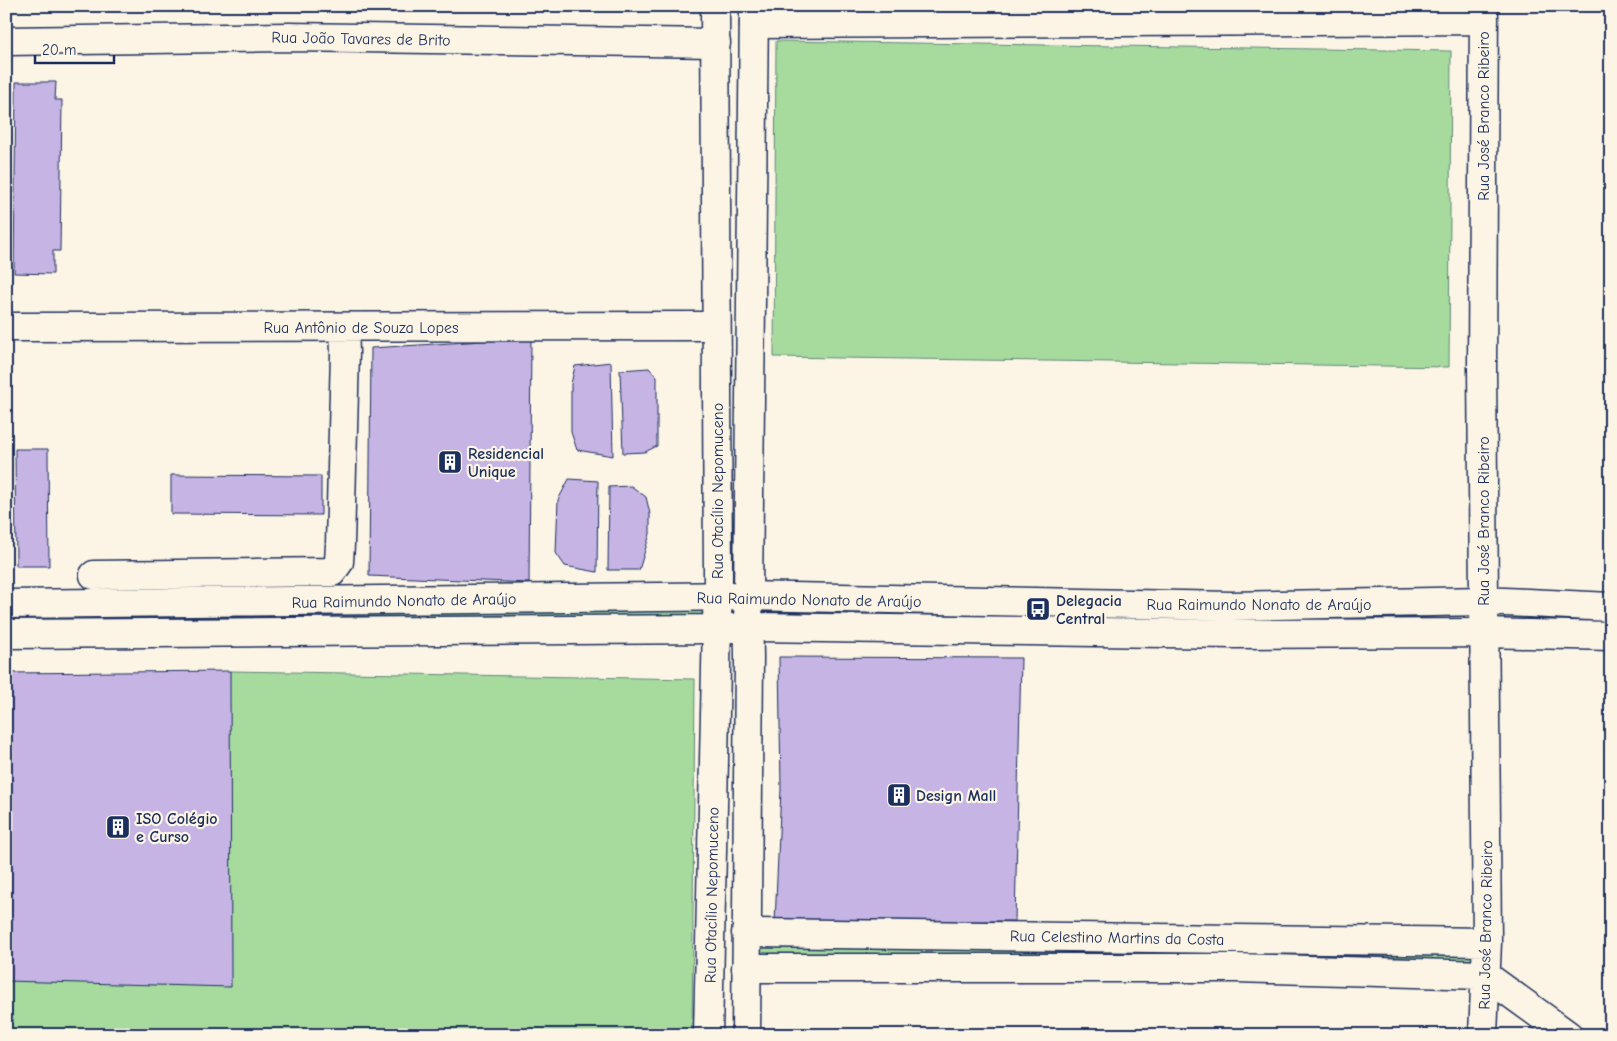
<svg xmlns="http://www.w3.org/2000/svg" width="1617" height="1041" font-family="'Comic Neue',sans-serif">
<style>
.green{fill:#a6db9d;stroke:#60857e}
.building{fill:#c6b4e4;stroke:#1b2f5e}
.lines{fill:none;stroke-linecap:round;stroke-linejoin:round}
.minor-casing{stroke:#1b2f5e;stroke-width:31}
.tertiary-casing{stroke:#1b2f5e;stroke-width:31}
.secondary-casing{stroke:#1b2f5e;stroke-width:31}
.minor{stroke:#fcf5e5;stroke-width:28}
.tertiary{stroke:#fcf5e5;stroke-width:28}
.secondary{stroke:#fcf5e5;stroke-width:28}
.labels{text-anchor:middle;stroke-width:4.5;stroke-linejoin:round;paint-order:stroke}
.street-label{font-size:16px;fill:#1b2f5e;stroke:#fcf5e5}
.poi-label{font-size:16px;font-weight:bold;fill:#1b2f5e;stroke:#fcf5e5;text-anchor:start}
</style>
<rect width="100%" height="100%" fill="#fcf5e5"/>
<filter id="ink" filterUnits="userSpaceOnUse"><feTurbulence type="fractalNoise" baseFrequency=".02" numOctaves="2"/><feDisplacementMap in="SourceGraphic" scale="10" xChannelSelector="R" yChannelSelector="G"/><feConvolveMatrix kernelMatrix="1 2 1 2 8 2 1 2 1" color-interpolation-filters="sRGB"/></filter>
<g filter="url(#ink)">
<path class="green" d="M776,41L1451,51L1449,367L774,357Z
M710,610L707,625L6,630V611Z
M230,671L695,679L692,1035H6V981Z
M753,939L1227,944L1229,962H754Z
M1241,945L1478,949L1477,965L1243,961Z"/>
<path class="building" d="M16,82H56L55,100H62L60,251H53V274L14,273Z
M531,338L529,583L369,576L371,348Z
M611,362L613,456L577,450L571,432V384L575,366Z
M649,368L657,377V446L645,452L623,453L620,370Z
M15,449H48L49,566H16Z
M171,475L321,476V515L171,514Z
M569,479L598,481L597,572L565,566L556,553L558,500Z
M631,486L646,497L650,514V534L639,570H608L609,487Z
M779,657L1021,658L1015,921L775,922L781,789Z
M230,671L231,987L6,981V673Z"/>
<g class="lines">
<defs>
<path id="minor" d="M754,24L1484,20
M6,41L289,37L716,43
M6,327L716,326
M94,575L332,572L339,562L340,544L345,353L344,327
M746,933L1487,942
M746,968H1236L1485,975L1568,1035
M1483,1035L1487,942L1482,368L1484,6"/>
<path id="tertiary" d="M708,1035L718,576L715,6
M746,1035L749,657L748,596L754,6"/>
<path id="secondary" d="M6,604L748,596L1231,606L1484,601L1611,607
M6,634L717,629L749,627L1233,634L1484,633L1611,636"/>
</defs>
<use href="#minor" class="minor-casing"/>
<use href="#tertiary" class="tertiary-casing"/>
<use href="#secondary" class="secondary-casing"/>
<use href="#minor" class="minor"/>
<use href="#tertiary" class="tertiary"/>
<use href="#secondary" class="secondary"/>
</g>
</g>
<defs>
<symbol id="building-square" viewBox="-11 -11 22 22"><rect x="-9" y="-9" width="18" height="18" rx="4" fill="#1b2f5e" stroke="#fcf5e5"/><path d="M-4-6H4V6H1V3H-1V6H-4ZM-2.5-4.3h1.7v1.8h-1.7ZM.8-4.3h1.7v1.8H.8ZM-2.5-1h1.7V.8h-1.7ZM.8-1h1.7V.8H.8Z" fill="#fff"/></symbol>
<symbol id="bus-square" viewBox="-11 -11 22 22"><rect x="-9" y="-9" width="18" height="18" rx="4" fill="#1b2f5e" stroke="#fcf5e5"/><path d="M-5-6H5V4H4V6H2V4H-2V6H-4V4H-5ZM-3.5-4V0h7V-4ZM-3.5 1.2v1.5H-2V1.2ZM2 1.2v1.5H3.5V1.2Z" fill="#fff"/></symbol>
</defs>
<g fill-rule="evenodd">
<use href="#building-square" x="436" y="448" width="28" height="28"/>
<use href="#bus-square" x="1024" y="595" width="28" height="28"/>
<use href="#building-square" x="885" y="781" width="28" height="28"/>
<use href="#building-square" x="104" y="813" width="28" height="28"/>
</g>
<g class="labels">
<g class="street-label">
<text transform="translate(361 38) rotate(1)" y="6">Rua João Tavares de Brito</text>
<text transform="translate(1483 116) rotate(-90)" y="6">Rua José Branco Ribeiro</text>
<text x="361" y="333">Rua Antônio de Souza Lopes</text>
<text transform="translate(717 491) rotate(-90)" y="6">Rua Otacílio Nepomuceno</text>
<text transform="translate(1483 521) rotate(-90)" y="6">Rua José Branco Ribeiro</text>
<text transform="translate(809 599) rotate(1)" y="6">Rua Raimundo Nonato de Araújo</text>
<text transform="translate(404 600) rotate(-1)" y="6">Rua Raimundo Nonato de Araújo</text>
<text x="1259" y="610">Rua Raimundo Nonato de Araújo</text>
<text transform="translate(711 895) rotate(-89)" y="6">Rua Otacílio Nepomuceno</text>
<text transform="translate(1485 925) rotate(-89)" y="6">Rua José Branco Ribeiro</text>
<text transform="translate(1117 937) rotate(1)" y="6">Rua Celestino Martins da Costa</text>
</g>
<g class="poi-label">
<text x="468" y="459">Residencial<tspan x="468" dy="18">Unique</tspan></text>
<text x="1056" y="606">Delegacia<tspan x="1056" dy="18">Central</tspan></text>
<text x="916" y="801">Design Mall</text>
<text x="136" y="824">ISO Colégio<tspan x="136" dy="18">e Curso</tspan></text>
</g>
</g>
<rect width="1617" height="1041" fill="none" stroke="#fcf5e5" stroke-width="25"/>
<rect x="12" y="12" width="1592" height="1016" fill="none" stroke="#1b2f5e" stroke-width="2" filter="url(#ink)"/>
<path d="M35 55v8h79v-8" fill="none" stroke="#1b2f5e" stroke-width="2.5"/>
<text x="42" y="55" font-size="15" fill="#1b2f5e" stroke="#fcf5e5" stroke-width="4" paint-order="stroke">20 m</text>
</svg>
